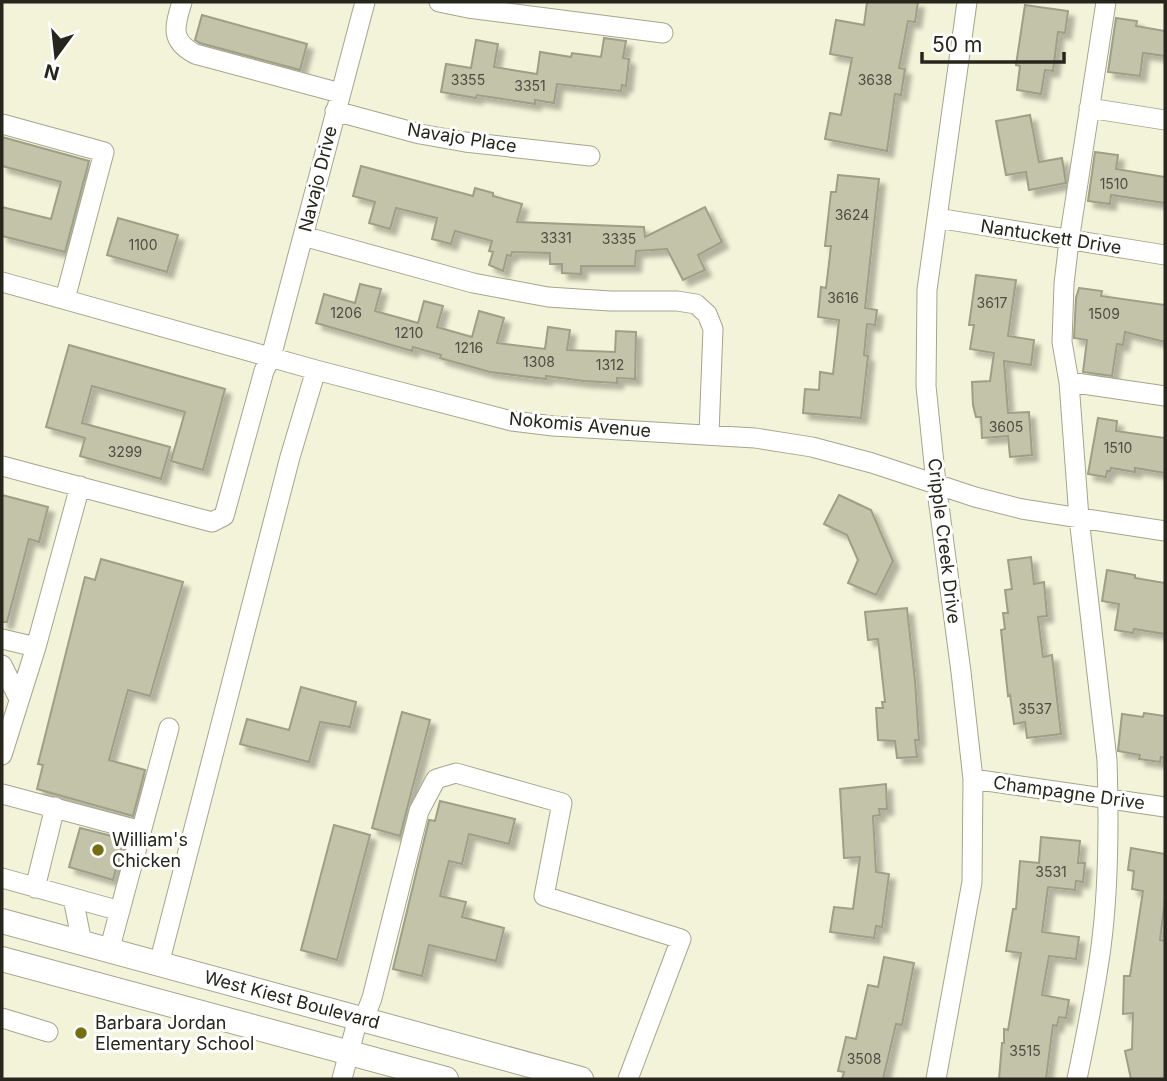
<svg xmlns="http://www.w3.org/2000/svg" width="1167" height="1081" font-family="Inter,sans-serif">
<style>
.building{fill:#c3c3aa;stroke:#9f9e86;stroke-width:2;filter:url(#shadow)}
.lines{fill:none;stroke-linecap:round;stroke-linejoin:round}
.minor-casing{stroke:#a6a58d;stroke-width:21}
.major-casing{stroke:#a6a58d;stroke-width:26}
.minor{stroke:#fff;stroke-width:19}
.major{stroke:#fff;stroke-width:24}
.poi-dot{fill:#747011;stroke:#fff;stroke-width:2.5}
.labels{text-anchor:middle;stroke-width:6;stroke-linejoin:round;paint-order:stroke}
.number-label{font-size:14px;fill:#4d4d40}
.street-label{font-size:18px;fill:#26261c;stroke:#fff}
.poi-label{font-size:18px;fill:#26261c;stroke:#fff;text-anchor:start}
</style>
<defs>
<filter id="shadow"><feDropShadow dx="6" dy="6" stdDeviation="2" flood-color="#0004"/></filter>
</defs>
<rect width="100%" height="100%" fill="#f3f3d9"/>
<path class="building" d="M867,2H918L915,22L908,21L899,68L905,69L901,95L895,94L887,151L825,139L830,113L841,115L852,58L830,54L836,20L864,25Z
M1025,5L1068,11L1065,33L1058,32L1053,71L1045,70L1041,94L1017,90L1020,66L1016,65Z
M202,15L307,44L300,70L200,43L195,40Z
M1116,18L1137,21L1136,26L1165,31V56L1143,53L1140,76L1108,72Z
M604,38L626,41L623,58L629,59L626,86L622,85L621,91L557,84L554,103L535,100V104L477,95L476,98L441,92L446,64L471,68L476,40L498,44L494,67L537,74L540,52L571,57L572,53L601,57Z
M1030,115L1039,162L1062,158L1066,183L1029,190L1026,172L1006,175L996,121Z
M2,137L89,161L65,252L2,236V207L51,219L61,182L2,166Z
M1095,152L1118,155L1116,169L1165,177V203L1111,195L1110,204L1088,201Z
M361,166L473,196L475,188L493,193V196L522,204L517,222L644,227L645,237L705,207L722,242L698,255L705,270L683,280L667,249L636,251L635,266H581V274L562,273V264H550V253L512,252L511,256L507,255L503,271L489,265L493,252L489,251L492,241L455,231L451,244L432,239L437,218L396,208L390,229L369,223L375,202L353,196Z
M838,175L879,179L865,308L877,310L875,325L867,324L864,355L868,356L861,418L803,413L805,389L819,390L820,372L833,374L839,320L818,317L821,287L826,288L831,246H825L831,192H836Z
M118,218L178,235L167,272L107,255Z
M976,275L1016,280L1008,336L1034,340L1031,365L1004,361L1008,413L1029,412L1032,455L1010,457L1008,436L982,438L981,417H976L973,405L972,382L990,381L994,353L970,349L974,325H969Z
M360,284L381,289L375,311L418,323L424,301L443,306L437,327L472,337L479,311L504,318L497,343L545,349L548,327L570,330L567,350L615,352L616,331L636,332L635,379L617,378V383L584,381L546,376V379L490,372L440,358L441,355L413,347L412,351L316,323L324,294L355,303Z
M1079,288L1102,291L1101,296L1165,305V342L1125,332L1123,345L1117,344L1112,376L1083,372L1087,340L1074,338L1076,298Z
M69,345L225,389L203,470L171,461L185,412L92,386L82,423L170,447L161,479L80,456L85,438L46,427Z
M1098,418L1117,421L1116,431L1165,438V473L1135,468V472L1111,468L1110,471H1107L1106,477L1088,474Z
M2,495L48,507L39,542L29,539L7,622H2Z
M839,495L871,510L893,561L876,595L848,583L858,560L847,535L824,524Z
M1031,557L1034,584L1044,582L1047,616L1038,617L1043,657L1052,655L1061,734L1027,738L1025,722L1014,724L1010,695L1008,696L1001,630L1005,629L1003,613H1008L1005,590L1012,589L1008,560Z
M101,559L183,582L150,696L128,690L109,760L145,770L133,816L37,789L43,765L38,764L85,577L95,580Z
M1107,570L1135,575V578L1165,583V634L1134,629L1133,633L1115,630L1119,604L1102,601Z
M907,608L915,681L919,740H915L917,757L897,758L895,741L878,740L876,708H883L882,702H885L878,639L868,640L865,612Z
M301,687L356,702L350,727L320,722L309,762L240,744L247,719L289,730Z
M402,712L430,720L400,836L372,828Z
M1144,713L1165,716V758L1161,757L1160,762L1139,759L1140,755L1118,751L1122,714L1143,717Z
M886,784L887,809H879L880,815L873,816L876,872L889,874L882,927L876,926L874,938L830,932L834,907L853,909L860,857L844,858L840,789Z
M440,801L515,819L509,844L469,834L462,864L449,861L440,896L466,902L462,917L504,928L496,961L429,945L422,976L393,969L429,820L435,821Z
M334,825L370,835L337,960L301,950Z
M80,828L124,839L113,880L69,867Z
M1041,837L1080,841L1078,863H1085L1083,882L1076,881L1075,890L1048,887L1042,932L1079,937L1076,959L1049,956L1042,995L1069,1000L1066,1018L1059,1017L1057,1026L1053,1025L1046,1079H999L1002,1043H1004V1029L1008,1030L1021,953L1006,951L1013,909H1016L1020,861L1039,863Z
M1131,848L1165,854V900L1160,940L1165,941V1079H1131L1125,1051L1132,1049L1133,1013L1123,1014L1124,976H1130L1143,891L1132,889L1134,871L1128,870Z
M884,957L914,963L902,1025L896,1024L883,1079H842L844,1072L838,1071L846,1037L856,1039L868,985L878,987Z"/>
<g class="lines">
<defs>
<path id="minor" d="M182,2C175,26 169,40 195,54L340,93
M439,2L468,8L663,33
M1089,108L1165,120
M335,111L420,134L465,142L590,156
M2,124L104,152L65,299
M937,218L1165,255
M303,236L473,283L548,297L610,301H677L696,304L707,314L713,329L709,434
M2,282L316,370L512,421L553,426L755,438L812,447L872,463L975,497L1022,509L1165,531
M1069,382L1165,396
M2,466L212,522L224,516L264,371L271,357L365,2
M2,639L36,647L2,755
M36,647L80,486
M2,665L19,699
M973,779L1165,807
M2,794L141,831
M2,878L120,911
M35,888L55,807
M73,898L82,943
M109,951L169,728
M159,964L290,457L316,370
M2,1018L48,1032
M342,1079L358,1018L367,1011L372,998L419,811L436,779L456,773L562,803L544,896L681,939L628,1079
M936,1079L972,882L973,779L961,672L936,483L926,386L927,290L967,2
M1077,1079C1086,1036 1095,992 1101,947C1109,886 1109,822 1107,760L1079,518L1069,382L1062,342L1064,284L1069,241L1106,2"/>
<path id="major" d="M2,921L581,1079
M2,959L446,1079"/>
</defs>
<use href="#minor" class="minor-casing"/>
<use href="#major" class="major-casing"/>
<use href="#minor" class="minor"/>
<use href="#major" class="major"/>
</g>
<g class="poi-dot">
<circle cx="98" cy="850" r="7"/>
<circle cx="81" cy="1033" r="7"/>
</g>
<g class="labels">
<g class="number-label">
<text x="468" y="85">3355</text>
<text x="875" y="85">3638</text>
<text x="530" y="91">3351</text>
<text x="1114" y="189">1510</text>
<text x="852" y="220">3624</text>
<text x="556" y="243">3331</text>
<text x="619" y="244">3335</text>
<text x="143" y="250">1100</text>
<text x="843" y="303">3616</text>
<text x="992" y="308">3617</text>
<text x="346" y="318">1206</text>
<text x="1104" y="319">1509</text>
<text x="409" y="338">1210</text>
<text x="469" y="353">1216</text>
<text x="539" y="367">1308</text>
<text x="610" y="370">1312</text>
<text x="1006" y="432">3605</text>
<text x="1118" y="453">1510</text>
<text x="125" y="457">3299</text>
<text x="1035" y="714">3537</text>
<text x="1051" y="877">3531</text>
<text x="1025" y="1056">3515</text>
<text x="864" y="1064">3508</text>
</g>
<g class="street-label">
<text transform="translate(462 138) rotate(9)" y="6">Navajo Place</text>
<text transform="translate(318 179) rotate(-76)" y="6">Navajo Drive</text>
<text transform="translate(1051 237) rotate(9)" y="6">Nantuckett Drive</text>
<text transform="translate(580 425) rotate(5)" y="6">Nokomis Avenue</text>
<text transform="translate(944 541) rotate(83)" y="6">Cripple Creek Drive</text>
<text transform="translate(1069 793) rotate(8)" y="6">Champagne Drive</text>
<text transform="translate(292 1000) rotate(15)" y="6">West Kiest Boulevard</text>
</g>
<g class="poi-label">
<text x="112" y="846">William's<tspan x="112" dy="21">Chicken</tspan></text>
<text x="95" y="1029">Barbara Jordan<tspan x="95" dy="21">Elementary School</tspan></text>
</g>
</g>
<rect width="1167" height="1081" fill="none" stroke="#26261c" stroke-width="7"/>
<g transform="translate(56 56) rotate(195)" stroke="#ffffff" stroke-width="5" paint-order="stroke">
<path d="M0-5L12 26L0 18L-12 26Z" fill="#26261c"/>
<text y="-10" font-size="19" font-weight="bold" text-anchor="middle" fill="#26261c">N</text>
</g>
<path d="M922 52v10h142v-10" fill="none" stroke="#26261c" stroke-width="3.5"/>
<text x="932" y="52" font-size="21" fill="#26261c" stroke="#ffffff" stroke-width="5" paint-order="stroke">50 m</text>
</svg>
